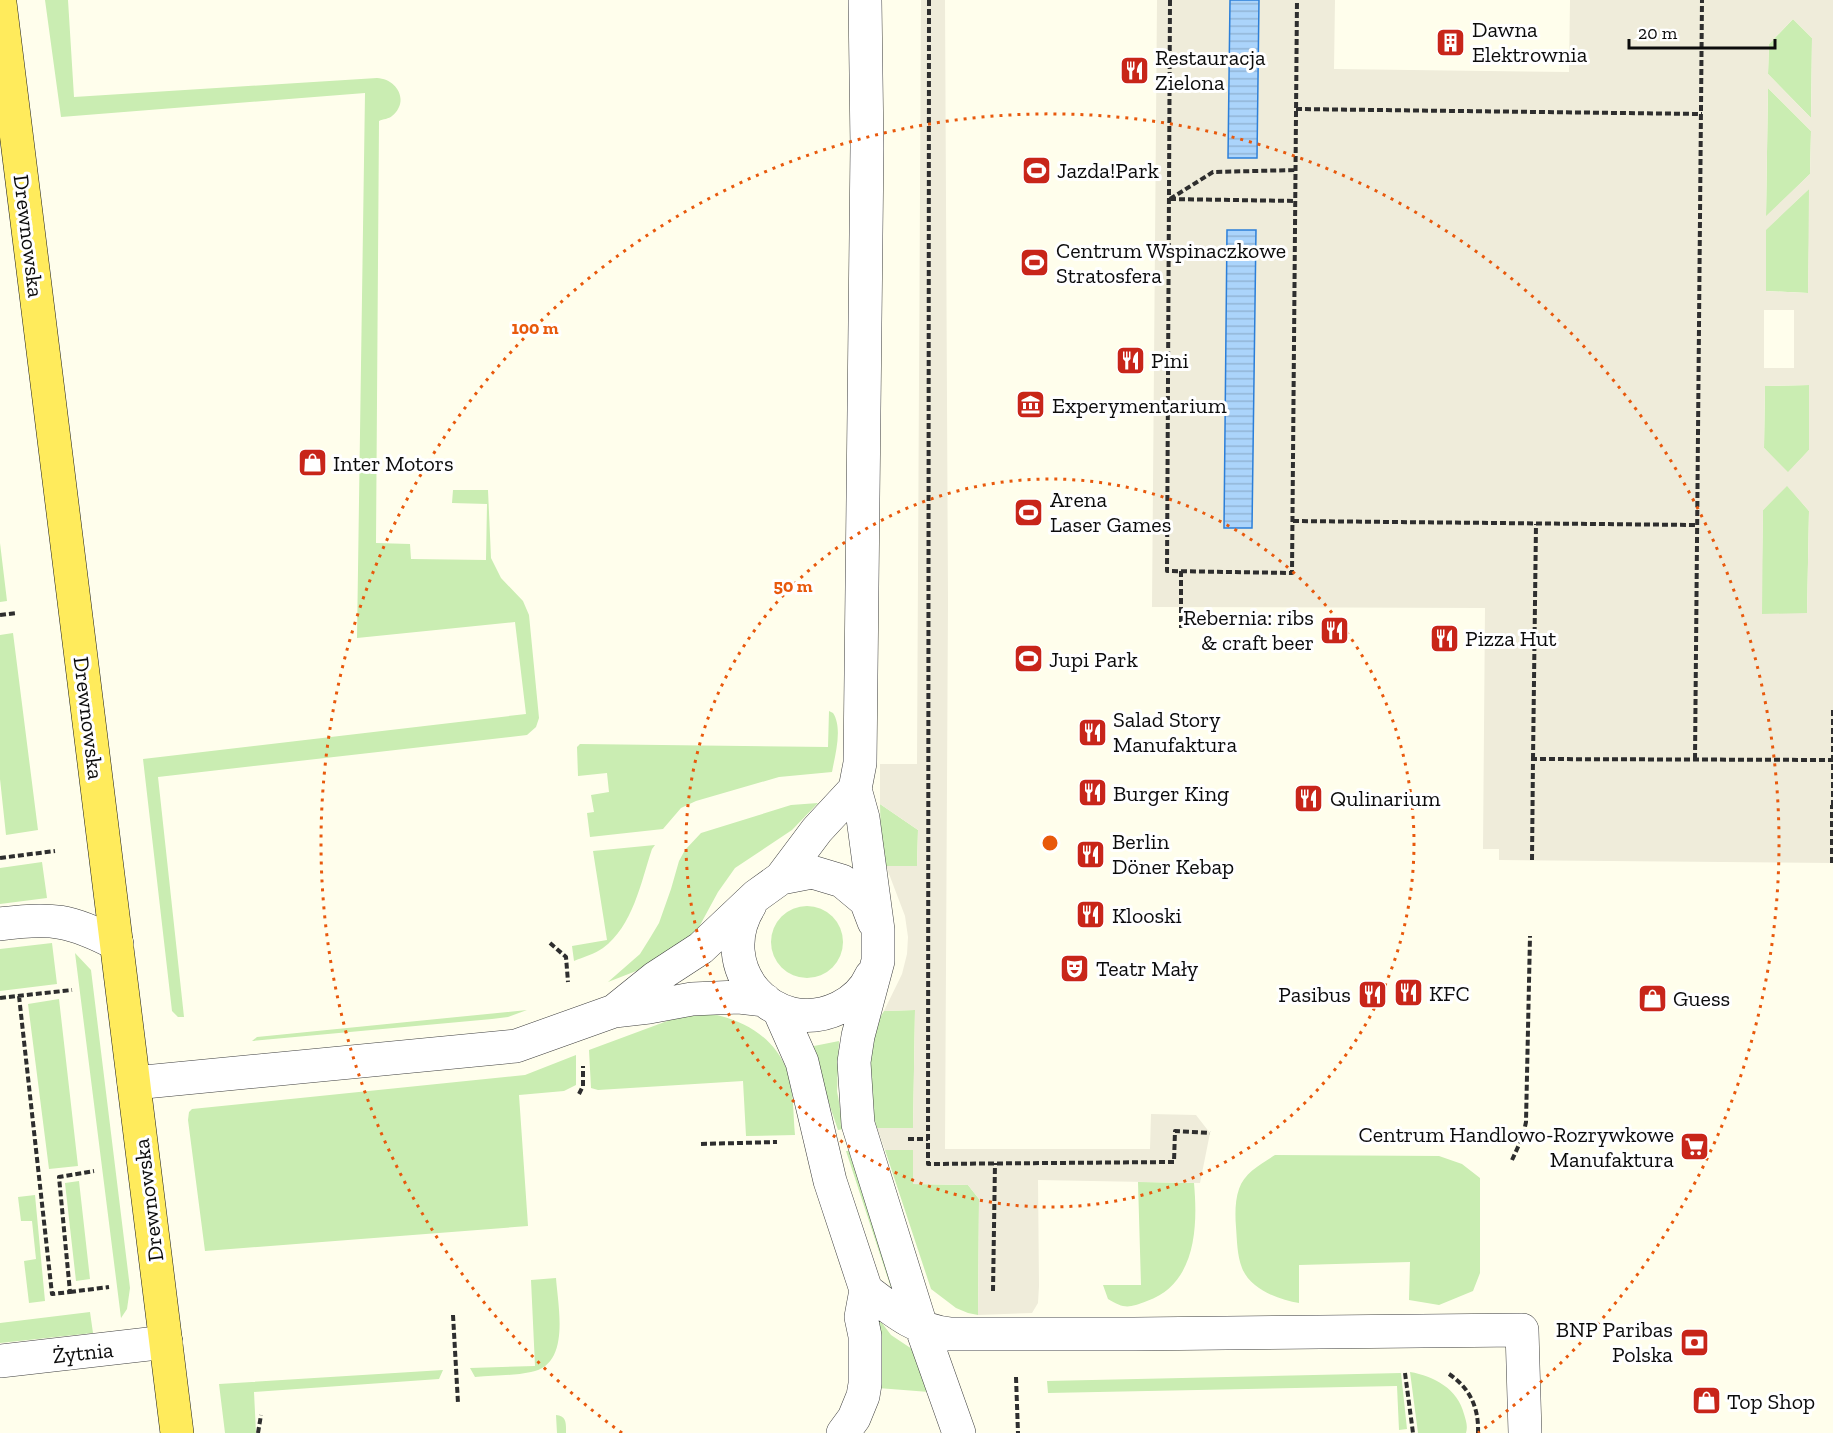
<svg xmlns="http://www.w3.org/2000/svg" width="1833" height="1433" font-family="'Zilla Slab',serif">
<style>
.grass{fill:#caedb2}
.plaza{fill:#efecda;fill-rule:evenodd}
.water{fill:url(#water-rules);stroke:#2c7fd9;stroke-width:1.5}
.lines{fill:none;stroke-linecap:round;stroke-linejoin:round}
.minor-casing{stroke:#3f3f3f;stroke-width:34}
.major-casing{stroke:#1d1d1d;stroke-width:34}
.path{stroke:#2e2e2e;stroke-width:4;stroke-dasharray:6 3;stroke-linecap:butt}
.minor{stroke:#fff;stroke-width:33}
.major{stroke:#ffeb5c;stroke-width:33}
.ring{fill:none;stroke:#e8590c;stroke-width:3;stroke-dasharray:3 6}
.labels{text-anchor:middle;stroke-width:6;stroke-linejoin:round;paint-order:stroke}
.poi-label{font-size:22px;fill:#0c0c0c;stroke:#fff;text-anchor:start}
.street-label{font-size:22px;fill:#0c0c0c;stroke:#fff}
.centre{fill:#e8590c;stroke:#fff;stroke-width:3}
.ring-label{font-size:18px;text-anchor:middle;font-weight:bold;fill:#e8590c;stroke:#fff;stroke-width:6;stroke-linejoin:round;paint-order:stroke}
</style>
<defs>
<pattern id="water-rules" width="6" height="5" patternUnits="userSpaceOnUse" patternTransform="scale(1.5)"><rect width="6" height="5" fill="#abd4fb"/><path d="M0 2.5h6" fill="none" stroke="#92b5d6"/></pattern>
</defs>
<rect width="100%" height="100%" fill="#fffeec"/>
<path class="grass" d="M45,0H68L74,97L377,78C397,79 410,101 392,116C389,119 383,119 379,121L376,543L410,544L411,559L486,560L487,504L452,503L453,490H488L491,558L501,578L523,601L529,615L539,718L536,727L527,735L158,777L184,1017H178L172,1011L143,759L526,714L515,622L357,638L365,93L61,117Z
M1793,19L1812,38L1811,118L1768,74L1769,44Z
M1768,88L1811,131L1810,174L1766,217Z
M1810,188L1808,293L1766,291V229Z
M1810,385L1809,450L1788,473L1764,448L1765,386Z
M1787,485L1809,511L1807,614H1761L1763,510Z
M0,543L7,601L0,602Z
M13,633L38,830L6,835L0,779V635Z
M829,711L833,713C843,728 835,755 832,772L779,777L696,801L681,808L663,829L590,837L587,813L594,812L591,795L609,792L607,773L578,776L577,747L580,744L828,747Z
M818,803L792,830L735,868L718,892L699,927L689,938L649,966L608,982L640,954L650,938L659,923L671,889L679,861L685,850L701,833L791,805Z
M880,804L918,830L917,866H886L881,844Z
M655,845L652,849C641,882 633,926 603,948C595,954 583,957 574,961L572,946L607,940L593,851Z
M42,862L47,898L0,904V868Z
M771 942a36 36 0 1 1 72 0a36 36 0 1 1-72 0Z
M52,943L57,984L0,991V949Z
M75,953L91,970L130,1288L127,1309L121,1318Z
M59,999L78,1166L49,1169L28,1004Z
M527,1010L508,1017L492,1019L252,1041L257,1037Z
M915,1010L913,1129L877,1128C867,1095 864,1040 884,1011Z
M706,1013C740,1018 773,1035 787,1070C794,1089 793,1114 795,1135L746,1136L743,1081L598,1090L591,1088L589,1050L678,1017Z
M839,1041L837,1091L844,1129L838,1130L812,1053L814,1046Z
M576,1055V1085L564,1091L519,1095L528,1226L205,1251L188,1120L189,1112L192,1109L525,1075Z
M885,1150H913V1184L968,1185L979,1199L978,1315L968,1313L956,1308L931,1289Z
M846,1151H852L899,1295L891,1288Z
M1275,1155L1439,1156L1462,1164L1480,1178V1273L1473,1291L1439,1305L1409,1300L1410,1262L1299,1265V1303C1279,1300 1250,1289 1242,1268C1237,1255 1237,1240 1236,1227C1235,1215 1235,1200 1239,1189C1244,1173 1261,1164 1275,1155Z
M79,1181L90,1279L76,1281L65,1183Z
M1138,1182L1194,1183C1198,1227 1196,1284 1147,1301C1129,1308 1124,1309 1108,1299L1103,1285H1141Z
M35,1195L45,1301L29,1303L24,1261L36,1259L32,1221H21L18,1197Z
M556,1278C558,1307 571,1365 531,1372C513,1376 494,1375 475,1377L470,1368L535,1366L531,1280Z
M90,1312L93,1333L0,1343V1323Z
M876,1320L882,1323L891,1335L912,1349L929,1392L878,1388Z
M443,1370L439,1379L254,1392L256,1433H225L219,1384Z
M1410,1372C1434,1376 1458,1389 1464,1414C1466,1421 1468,1426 1466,1433H1418Z
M1401,1373L1407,1429L1399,1430L1397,1386L1048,1393L1047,1381Z
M556,1415C567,1416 566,1424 566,1433H557Z"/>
<path class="plaza" d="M921,0H945L948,602L945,1149H1150L1151,1114L1196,1115L1210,1133L1200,1183L1038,1180L1039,1286L1038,1303L1032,1313L978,1315L979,1199L968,1185L913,1184V1150H885L877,1128H913L915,1010L884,1011L902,974L907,954L908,937L905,916L886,866H917L918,830L880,804V764H917Z
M1157,0H1230L1228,158H1257L1259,0H1335L1334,69L1569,72L1570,0H1833V863L1499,860V849H1483L1485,608L1152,607ZM1793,19L1812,38L1811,118L1768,74L1769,44ZM1768,88L1811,131L1810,174L1766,216ZM1809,189L1808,293L1766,291V230ZM1764,310H1794V368H1764ZM1809,385V450L1788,472L1764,448L1765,386ZM1787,486L1809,511L1807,613L1762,614L1763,510Z"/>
<path class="water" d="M1230,0H1259L1257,158H1228Z
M1227,230H1256L1252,528H1224Z"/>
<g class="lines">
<defs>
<path id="minor" d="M865,0L867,147L860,763L855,789L863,818L878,930V961L858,1036L854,1062L858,1124L921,1326L959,1433
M781,878L817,830L855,789
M750,905C711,967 773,1039 839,1008C853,1001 865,990 871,976
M0,924C52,917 71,920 117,944
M779,1010L802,1062L830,1181L866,1290L861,1317L865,1336V1384L863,1396L854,1418L843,1433
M614,1011L655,978L701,948L756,896L781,878L812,872L842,881L866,901L874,922
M134,1083L516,1046L614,1011L649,1007L692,999L739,997L765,1000
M866,1290C891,1309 917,1331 950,1334H1134L1522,1330L1525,1433
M0,1361L166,1342"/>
<path id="major" d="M0,3L177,1433"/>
</defs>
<use href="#minor" class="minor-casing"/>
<use href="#major" class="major-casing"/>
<path class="path" d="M929,0L928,1164L1174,1162L1175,1131L1210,1133
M1170,0L1167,571L1292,573L1297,0
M1296,109L1702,114
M1170,199L1213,172L1296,170
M1170,199L1296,201
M1293,521L1697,525
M1181,571V628
M0,615L17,613
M1833,710V805
M1533,759L1536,524
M1695,759L1702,0
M0,858L55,851
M1532,860L1533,759L1833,760
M1832,863V805
M550,943L566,957L568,982
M19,996L52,1294L70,1292L59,1177L94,1171
M0,998L72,990
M579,1094L583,1086V1066
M908,1139H928
M701,1144L777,1142
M1512,1160L1523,1136L1526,1122L1530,936
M993,1291L995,1163
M70,1292L109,1287
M453,1315L458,1403
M1405,1373L1413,1433
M1449,1374C1470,1388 1479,1408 1478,1433
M1016,1377L1018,1433
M258,1433L261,1415"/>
<use href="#minor" class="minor"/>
<use href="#major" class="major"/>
</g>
<g class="ring">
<circle cx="1050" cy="843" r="364"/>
<path d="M622 1433A729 729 0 1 1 1478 1433"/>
</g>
<defs>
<symbol id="building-square" viewBox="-11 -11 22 22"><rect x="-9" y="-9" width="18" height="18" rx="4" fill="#c82519" stroke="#fff"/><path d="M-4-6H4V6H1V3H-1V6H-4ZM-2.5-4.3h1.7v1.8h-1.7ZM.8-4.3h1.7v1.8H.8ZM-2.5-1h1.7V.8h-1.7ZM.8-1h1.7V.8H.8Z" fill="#fff"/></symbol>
<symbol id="restaurant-square" viewBox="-11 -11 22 22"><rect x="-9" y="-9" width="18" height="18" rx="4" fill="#c82519" stroke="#fff"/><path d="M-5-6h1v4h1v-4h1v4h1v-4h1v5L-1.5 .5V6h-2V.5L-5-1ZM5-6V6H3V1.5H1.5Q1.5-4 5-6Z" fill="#fff"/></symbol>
<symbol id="stadium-square" viewBox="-11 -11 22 22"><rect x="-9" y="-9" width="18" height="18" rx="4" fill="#c82519" stroke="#fff"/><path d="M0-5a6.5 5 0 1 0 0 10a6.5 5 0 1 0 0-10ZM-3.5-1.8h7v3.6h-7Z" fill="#fff"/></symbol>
<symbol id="museum-square" viewBox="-11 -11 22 22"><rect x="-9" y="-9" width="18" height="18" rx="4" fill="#c82519" stroke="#fff"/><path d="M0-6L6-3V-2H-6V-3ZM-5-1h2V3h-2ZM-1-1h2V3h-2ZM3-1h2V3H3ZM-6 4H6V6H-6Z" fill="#fff"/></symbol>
<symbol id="shop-square" viewBox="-11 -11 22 22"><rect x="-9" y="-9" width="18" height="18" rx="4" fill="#c82519" stroke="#fff"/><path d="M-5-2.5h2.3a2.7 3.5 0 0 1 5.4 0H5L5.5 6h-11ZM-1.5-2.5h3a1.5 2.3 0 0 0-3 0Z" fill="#fff"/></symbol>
<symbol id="theatre-square" viewBox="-11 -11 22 22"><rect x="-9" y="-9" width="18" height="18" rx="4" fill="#c82519" stroke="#fff"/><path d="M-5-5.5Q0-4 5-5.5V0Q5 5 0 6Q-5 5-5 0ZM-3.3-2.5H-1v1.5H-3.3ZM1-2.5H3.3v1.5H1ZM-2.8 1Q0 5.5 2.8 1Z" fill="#fff"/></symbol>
<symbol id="supermarket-square" viewBox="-11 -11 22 22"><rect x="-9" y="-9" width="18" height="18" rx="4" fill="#c82519" stroke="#fff"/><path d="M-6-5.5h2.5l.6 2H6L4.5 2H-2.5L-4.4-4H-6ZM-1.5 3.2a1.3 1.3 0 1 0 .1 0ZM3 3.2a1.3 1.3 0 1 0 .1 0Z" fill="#fff"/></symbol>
<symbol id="bank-square" viewBox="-11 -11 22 22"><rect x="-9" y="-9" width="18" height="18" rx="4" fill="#c82519" stroke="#fff"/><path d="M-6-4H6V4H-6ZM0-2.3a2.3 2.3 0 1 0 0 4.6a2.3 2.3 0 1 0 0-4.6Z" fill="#fff"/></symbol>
</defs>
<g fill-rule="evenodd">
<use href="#building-square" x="1434" y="26" width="33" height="33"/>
<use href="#restaurant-square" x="1118" y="54" width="33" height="33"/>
<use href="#stadium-square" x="1020" y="154" width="33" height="33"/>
<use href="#stadium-square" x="1018" y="246" width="33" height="33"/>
<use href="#restaurant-square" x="1114" y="344" width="33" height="33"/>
<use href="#museum-square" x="1014" y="388" width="33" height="33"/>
<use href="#shop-square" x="296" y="446" width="33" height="33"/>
<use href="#stadium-square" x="1012" y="496" width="33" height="33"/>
<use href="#restaurant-square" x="1318" y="614" width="33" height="33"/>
<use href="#restaurant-square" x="1428" y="622" width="33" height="33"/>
<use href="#stadium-square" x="1012" y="642" width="33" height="33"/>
<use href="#restaurant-square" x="1076" y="716" width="33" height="33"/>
<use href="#restaurant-square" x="1076" y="776" width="33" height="33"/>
<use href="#restaurant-square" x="1292" y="782" width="33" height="33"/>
<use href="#restaurant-square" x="1074" y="838" width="33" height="33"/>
<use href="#restaurant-square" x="1074" y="898" width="33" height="33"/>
<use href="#theatre-square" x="1058" y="952" width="33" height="33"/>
<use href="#restaurant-square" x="1392" y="976" width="33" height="33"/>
<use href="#restaurant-square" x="1356" y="978" width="33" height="33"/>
<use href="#shop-square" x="1636" y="982" width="33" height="33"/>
<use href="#supermarket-square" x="1678" y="1130" width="33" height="33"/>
<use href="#bank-square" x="1678" y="1326" width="33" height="33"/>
<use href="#shop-square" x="1690" y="1384" width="33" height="33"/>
</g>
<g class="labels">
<g class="poi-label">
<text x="1472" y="37">Dawna<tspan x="1472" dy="25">Elektrownia</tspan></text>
<text x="1155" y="65">Restauracja<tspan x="1155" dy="25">Zielona</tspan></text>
<text x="1057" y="178">Jazda!Park</text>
<text x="1056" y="258">Centrum Wspinaczkowe<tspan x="1056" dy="25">Stratosfera</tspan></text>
<text x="1151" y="368">Pini</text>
<text x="1052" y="413">Experymentarium</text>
<text x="333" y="471">Inter Motors</text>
<text x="1050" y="507">Arena<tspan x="1050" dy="25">Laser Games</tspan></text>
<text x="1314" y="625" text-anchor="end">Rebernia: ribs<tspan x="1314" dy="25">&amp; craft beer</tspan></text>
<text x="1465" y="646">Pizza Hut</text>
<text x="1049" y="667">Jupi Park</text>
<text x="1113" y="727">Salad Story<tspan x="1113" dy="25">Manufaktura</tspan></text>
<text x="1113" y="801">Burger King</text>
<text x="1330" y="806">Qulinarium</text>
<text x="1112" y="849">Berlin<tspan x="1112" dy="25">Döner Kebap</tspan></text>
<text x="1112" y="923">Klooski</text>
<text x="1096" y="976">Teatr Mały</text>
<text x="1429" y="1001">KFC</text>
<text x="1351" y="1002" text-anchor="end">Pasibus</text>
<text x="1673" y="1006">Guess</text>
<text x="1674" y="1142" text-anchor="end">Centrum Handlowo-Rozrywkowe<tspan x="1674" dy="25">Manufaktura</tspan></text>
<text x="1673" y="1337" text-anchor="end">BNP Paribas<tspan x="1673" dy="25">Polska</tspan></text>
<text x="1727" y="1409">Top Shop</text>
</g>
<g class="street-label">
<text transform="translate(29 236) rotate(83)" y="8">Drewnowska</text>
<text transform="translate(89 718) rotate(83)" y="8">Drewnowska</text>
<text transform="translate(148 1200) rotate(-97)" y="8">Drewnowska</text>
<text transform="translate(83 1352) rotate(-6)" y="8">Żytnia</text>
</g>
</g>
<circle cx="1050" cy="843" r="9" class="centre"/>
<g class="ring-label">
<text x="535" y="334">100 m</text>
<text x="793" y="592">50 m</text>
</g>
<path d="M1629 39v9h146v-9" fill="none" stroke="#0c0c0c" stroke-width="3"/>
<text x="1638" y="39" font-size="18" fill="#0c0c0c" stroke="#ffffff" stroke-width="4.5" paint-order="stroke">20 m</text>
</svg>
